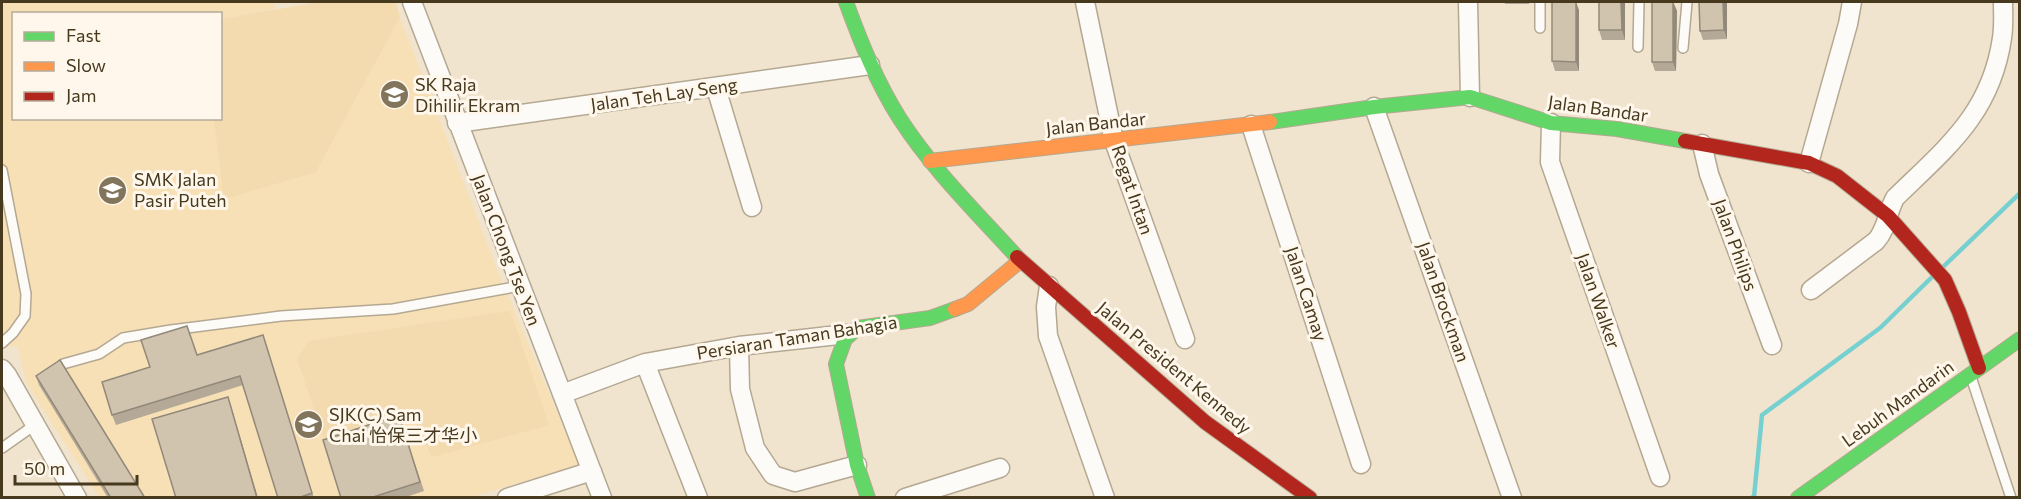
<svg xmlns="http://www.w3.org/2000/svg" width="2021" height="499" font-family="Commissioner,'Noto Sans SC',sans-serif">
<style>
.built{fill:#f7dfb6}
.green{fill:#f3daaf}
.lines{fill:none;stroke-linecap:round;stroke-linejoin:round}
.stream{stroke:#77d0d0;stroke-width:4.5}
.lane-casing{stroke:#b4a892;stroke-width:12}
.street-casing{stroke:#b4a892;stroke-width:21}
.fast-casing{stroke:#b4a892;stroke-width:16}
.slow-casing{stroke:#b4a892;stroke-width:16}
.jam-casing{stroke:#b4a892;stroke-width:16}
.lane{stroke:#fdfbf8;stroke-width:9}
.street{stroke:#fdfbf8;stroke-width:18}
.fast{stroke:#63d668;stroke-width:14}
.slow{stroke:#ff974d;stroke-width:14}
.jam{stroke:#b3261e;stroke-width:14}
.wall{fill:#b4a996}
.shaded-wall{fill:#92897a}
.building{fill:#d1c4af;stroke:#92897a;stroke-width:1.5}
.labels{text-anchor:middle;stroke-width:6;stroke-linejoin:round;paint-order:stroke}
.poi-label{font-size:18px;fill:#47391e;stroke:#fff7eb;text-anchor:start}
.street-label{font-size:18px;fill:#47391e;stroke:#fff7eb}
</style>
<rect width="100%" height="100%" fill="#f1e4cf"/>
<path class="built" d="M2,2H274L275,9L221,19L220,14H14V118L215,119L316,172L400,17L499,274L579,465L471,497H99L27,384L17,346L2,348Z"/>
<path class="green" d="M319,2H396L400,17L316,172L224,199L214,119L220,118L221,19Z
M510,311L549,425L432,457L414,420L325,441L297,359L309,341Z"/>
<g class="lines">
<path class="stream" d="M1944,266L2020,193
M1751,498L1754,497L1762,415L1880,328L1931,278"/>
<defs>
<path id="lane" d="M1540,28V2
M1638,47L1639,2
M1683,48L1687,2
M2,170L26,294L25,316L13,333L2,343
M63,364L99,354L123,338L171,330L281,316L393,309L520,286
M1971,377L2011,498
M2,448L36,424"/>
<path id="street" d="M412,2L602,498
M1085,2L1114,141L1185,339
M1468,2L1470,97
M716,88L752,207
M1374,107L1512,498
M457,123L870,65
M1551,123L1550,162L1660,477
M1251,125L1361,464
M1702,144L1709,174L1772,345
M1809,163L1848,24L1852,2
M1049,286L1046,307L1048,336L1105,498
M1811,290L1876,241C1887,229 1887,213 1895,198C1946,148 1991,114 2002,38C2004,26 2003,14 2003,2
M739,346L740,389L755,448L773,475L795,482L857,465
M645,363L698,498
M2,369L7,375L77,498
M562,394L645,363L739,346L847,334
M507,498L592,471
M905,498L1000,468"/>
<path id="fast" d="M846,2C861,43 877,83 900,119C933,170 977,213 1017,257
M1270,122L1374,107L1470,97L1551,123L1617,129L1685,141
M868,498L857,465L836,364L845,339L857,328L930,318L955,309
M1798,498L2020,339"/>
<path id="slow" d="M930,161L1270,122
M955,309L968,304L1020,261"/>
<path id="jam" d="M1685,141L1809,163L1837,176L1888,216L1945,280L1959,312L1979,368
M1017,257L1205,422L1310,498"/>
</defs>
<use href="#lane" class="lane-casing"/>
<use href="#street" class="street-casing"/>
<use href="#fast" class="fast-casing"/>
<use href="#slow" class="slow-casing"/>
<use href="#jam" class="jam-casing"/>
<use href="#lane" class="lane"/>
<use href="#street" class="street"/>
<use href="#fast" class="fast"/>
<use href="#slow" class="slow"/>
<use href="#jam" class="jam"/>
</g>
<path class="wall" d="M1504,2H1529V4H1505Z
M1599,2H1625V40H1602L1599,30Z
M1673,2L1677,11L1676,71H1655L1652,62Z
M1699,2H1727V39L1703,40L1700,31Z
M1579,10V71H1555L1552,61Z
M266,344L314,498H278L243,385L116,425L112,415L197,355Z
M36,376L145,498H108L39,385Z
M399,415L424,491L403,498H341Z"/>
<path class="shaded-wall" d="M1576,2L1579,10V71L1576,62Z
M1621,2H1625V40L1622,30Z
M1673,2L1677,11L1676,71L1673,62Z
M1723,2H1727V39L1724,30Z
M228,397L231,406L258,498H257Z"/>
<path class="building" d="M1552,2H1576V62L1552,61Z
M1599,2H1621L1622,30H1599Z
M1652,2H1673V62H1652Z
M1699,2H1723L1724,30L1700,31Z
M187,326L197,355L263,335L312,493L298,498H278L240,376L112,415L102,382L150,367L141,340Z
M60,360L145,498H111L36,376Z
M228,397L257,498H176L152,419Z
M399,415L420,482L370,498H341L323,440Z"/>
<defs>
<symbol id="school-disc" viewBox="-11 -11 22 22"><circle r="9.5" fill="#82755c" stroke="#fff7eb"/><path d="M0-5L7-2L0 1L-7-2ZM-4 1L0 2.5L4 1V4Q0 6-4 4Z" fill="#fff"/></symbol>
</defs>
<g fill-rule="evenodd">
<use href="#school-disc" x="378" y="78" width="33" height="33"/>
<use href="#school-disc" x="96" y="174" width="33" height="33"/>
<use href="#school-disc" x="292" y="408" width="33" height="33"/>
</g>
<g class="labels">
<g class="poi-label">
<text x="415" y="91">SK Raja<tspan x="415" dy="21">Dihilir Ekram</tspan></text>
<text x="134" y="186">SMK Jalan<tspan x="134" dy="21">Pasir Puteh</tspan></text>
<text x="329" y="421">SJK(C) Sam<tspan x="329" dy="21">Chai 怡保三才华小</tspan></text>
</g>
<g class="street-label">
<text transform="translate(664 95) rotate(-8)" y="6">Jalan Teh Lay Seng</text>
<text transform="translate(1598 109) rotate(8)" y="6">Jalan Bandar</text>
<text transform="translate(1096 124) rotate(-6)" y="6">Jalan Bandar</text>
<text transform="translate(1132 190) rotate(71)" y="6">Regat Intan</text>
<text transform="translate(1735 245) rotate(70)" y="6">Jalan Philips</text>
<text transform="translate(506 250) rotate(69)" y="6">Jalan Chong Tse Yen</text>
<text transform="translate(1306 294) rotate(72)" y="6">Jalan Camay</text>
<text transform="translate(1598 301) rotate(71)" y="6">Jalan Walker</text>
<text transform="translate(1443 302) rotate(71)" y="6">Jalan Brockman</text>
<text transform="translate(797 338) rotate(-9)" y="6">Persiaran Taman Bahagia</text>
<text transform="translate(1174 368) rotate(40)" y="6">Jalan President Kennedy</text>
<text transform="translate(1898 404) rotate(-36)" y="6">Lebuh Mandarin</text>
</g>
</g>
<rect width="2021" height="499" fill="none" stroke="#47391e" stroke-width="6"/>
<rect x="12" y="12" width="210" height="108" fill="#fff7eb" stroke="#b5ab99" stroke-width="1.5"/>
<rect x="24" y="32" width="30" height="9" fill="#63d668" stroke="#b5ab99" stroke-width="1.5"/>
<text x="66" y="42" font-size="18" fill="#47391e">Fast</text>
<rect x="24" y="62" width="30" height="9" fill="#ff974d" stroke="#b5ab99" stroke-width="1.5"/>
<text x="66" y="72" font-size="18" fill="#47391e">Slow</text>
<rect x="24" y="92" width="30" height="9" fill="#b3261e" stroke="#b5ab99" stroke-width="1.5"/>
<text x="66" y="102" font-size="18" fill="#47391e">Jam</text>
<path d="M15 475v9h122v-9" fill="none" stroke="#47391e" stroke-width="3"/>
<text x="24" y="475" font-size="18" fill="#47391e" stroke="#fff7eb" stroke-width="4.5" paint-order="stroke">50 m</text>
</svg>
